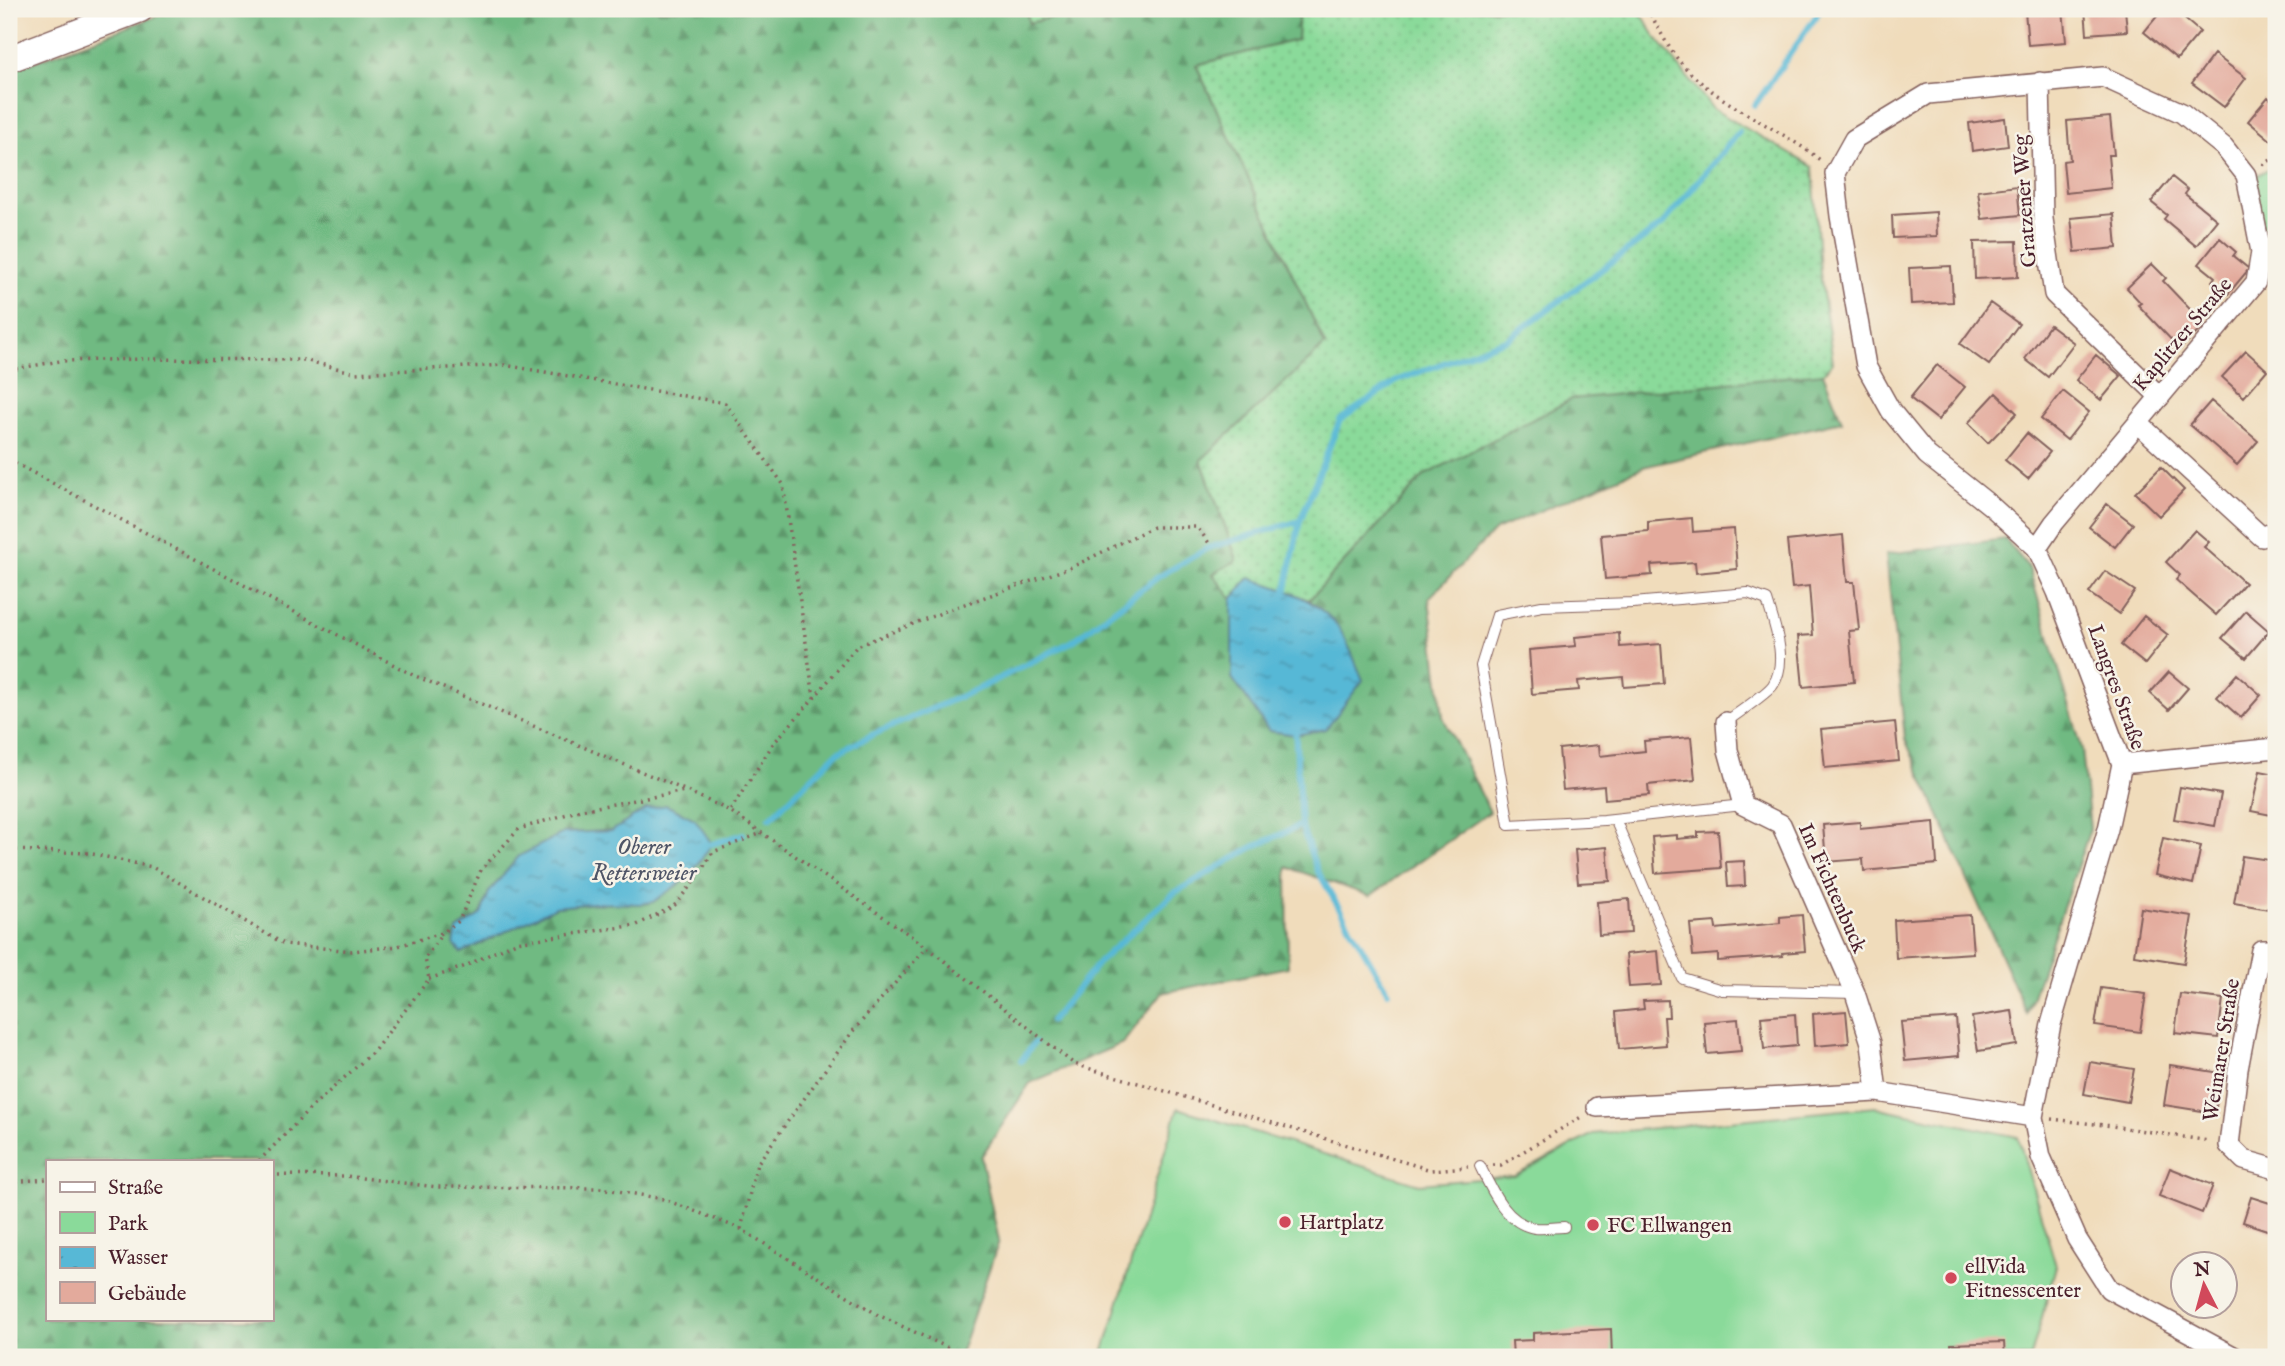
<svg xmlns="http://www.w3.org/2000/svg" width="2285" height="1366" font-family="'IM FELL English',serif">
<style>
.grass{fill:url(#grass-dots);stroke:#6a7c62;stroke-width:2}
.forest{fill:url(#forest-firs);stroke:#5c6c56;stroke-width:2;fill-rule:evenodd}
.green{fill:#8ada9a;stroke:#6a7c62;stroke-width:2}
.water{fill:url(#water-ripples);stroke:#506c80;stroke-width:2}
.lines{fill:none;stroke-linecap:round;stroke-linejoin:round}
.stream{stroke:#57b8d6;stroke-width:6}
.building{fill:#e3aa9c}
.lane-casing{stroke:#84615d;stroke-width:12}
.street-casing{stroke:#84615d;stroke-width:22}
.secondary-casing{stroke:#84615d;stroke-width:29}
.path{stroke:#84615d;stroke-width:3.5;stroke-dasharray:2 5;stroke-linecap:butt}
.lane{stroke:#fff;stroke-width:10}
.street{stroke:#fff;stroke-width:19}
.secondary{stroke:#fff;stroke-width:26}
.poi-dot{fill:#d1495b;stroke:#f7f3e8;stroke-width:2.5}
.labels{text-anchor:middle;stroke-width:5;stroke-linejoin:round;paint-order:stroke}
.street-label{font-size:21px;fill:#4a1f2b;stroke:#f7f3e8}
.poi-label{font-size:21px;fill:#4a1f2b;stroke:#f7f3e8;text-anchor:start}
.water-label{font-size:23px;font-style:italic;fill:#4f5567;stroke:#f7f3e8}
</style>
<defs>
<pattern id="grass-dots" width="8" height="8" patternUnits="userSpaceOnUse" patternTransform="scale(1.75)"><rect width="8" height="8" fill="#8ada9a"/><path d="M2 2h.1M6 6h.1" fill="none" stroke="#79bb85" stroke-width="1.8" stroke-linecap="round"/></pattern>
<pattern id="forest-firs" width="22" height="20" patternUnits="userSpaceOnUse" patternTransform="scale(1.75)"><rect width="22" height="20" fill="#6fba82"/><path d="M5 1l3.5 6h-7zM16 11l3.5 6h-7z" fill="#5d976b"/></pattern>
<pattern id="water-ripples" width="26" height="14" patternUnits="userSpaceOnUse" patternTransform="scale(1.75)"><rect width="26" height="14" fill="#57b8d6"/><path d="M2 4q2-2 4 0t4 0M15 11q2-2 4 0t4 0" fill="none" stroke="#4a95ae"/></pattern>
</defs>
<rect width="100%" height="100%" fill="#f7f3e8"/>
<filter id="ink" filterUnits="userSpaceOnUse"><feTurbulence type="fractalNoise" baseFrequency=".0143" numOctaves="2"/><feDisplacementMap in="SourceGraphic" scale="14" xChannelSelector="R" yChannelSelector="G"/><feConvolveMatrix kernelMatrix="1 2 1 2 8 2 1 2 1" color-interpolation-filters="sRGB"/></filter>
<filter id="wash" filterUnits="userSpaceOnUse"><feTurbulence type="fractalNoise" baseFrequency=".00686" numOctaves="4" result="noise"/><feDisplacementMap in="SourceGraphic" scale="28" xChannelSelector="R" yChannelSelector="G"/><feGaussianBlur stdDeviation="1.57" result="paint"/><feColorMatrix in="noise" values="0 0 0 0 0 0 0 0 0 0 0 0 0 0 0 0 0 1.4 0 .05"/><feComposite in="paint" operator="in"/></filter>
<g filter="url(#wash)">
<rect width="100%" height="100%" fill="#f0dcbb"/>
<path class="grass" d="M1026,9H1086L1029,23Z
M1299,9H1639L1654,35L1713,109L1813,167L1820,273L1833,362L1823,373L1425,475L1309,600L1249,578L1232,599L1213,574L1237,559L1201,460L1325,345L1196,65L1296,40Z"/>
<path class="forest" d="M176,9H500L526,18L558,9H1026L1029,23L1086,9H1299L1297,40L1196,65L1325,345L1201,460L1237,560L1213,574L1232,599V678L1270,731L1296,735L1337,626L1309,600L1425,475L1572,399L1823,373L1842,421L1643,467L1495,530L1429,598L1443,717L1490,812L1370,896L1287,867L1288,967L1162,993L1123,1043L1030,1083L981,1157L999,1241L959,1357H9V71ZM646,809L653,902L639,904L595,903L556,907L461,953L457,930L481,914L489,892L563,833L612,831ZM47,1161H271V1319H47Z
M2005,539L2029,568L2082,749L2090,829L2027,1014L1905,739L1886,554Z"/>
<path class="green" d="M2276,165V251L2266,247L2253,177Z
M1875,1107L2018,1137L2056,1266L2031,1357H1102L1178,1108L1419,1184L1515,1176L1593,1134Z"/>
<path class="water" d="M1249,578C1282,588 1313,597 1336,624C1348,639 1355,663 1363,680L1326,729L1296,735L1269,731L1232,678V599Z
M666,805L695,819L712,844L689,877L653,902L639,904L595,903L556,907L461,953L454,944L457,930L481,914L489,892L519,856L563,833L612,831L646,809Z"/>
<g class="lines">
<path class="stream" d="M1755,105L1821,9
M1285,594L1300,521
M1295,727L1301,825L1317,870L1388,992
M770,818L836,754L872,735L984,686L1073,641L1158,577L1208,548L1300,521L1340,420L1398,380L1508,339L1663,224L1739,132
M712,844L743,834
M1051,1021L1100,961L1174,893L1253,847L1301,825
M1021,1061L1034,1043"/>
</g>
<g id="blocks">
<path class="building" d="M2063,9L2066,42L2028,45L2025,11Z
M2085,9H2125L2127,31L2087,34Z
M2163,9H2173L2200,32L2177,59L2144,32Z
M2214,54L2246,78L2224,107L2192,83Z
M2268,97L2276,104V139L2273,142L2248,121Z
M2110,117L2114,155H2108L2111,188L2066,193L2063,161L2070,160L2067,121Z
M2005,118L2008,146L1972,151L1969,123Z
M2172,177L2188,190L2185,194L2217,220L2196,246L2164,219L2167,215L2151,202Z
M2017,186L2020,215L1982,219L1978,191Z
M1936,212L1937,236L1893,238L1892,215Z
M2114,214L2117,248L2075,252L2071,218Z
M2220,238L2236,252L2233,256L2249,269L2228,294L2212,281L2215,277L2199,264Z
M2017,241L2018,277L1975,279L1974,242Z
M2152,264L2166,278L2163,281L2205,325L2180,349L2138,305L2141,303L2127,288Z
M1951,266L1953,302L1911,304L1909,268Z
M1990,303L2019,324L1989,365L1960,344Z
M2050,325L2074,343L2048,377L2025,359Z
M2246,351L2267,370L2244,397L2222,377Z
M2096,355L2121,376L2101,400L2076,380Z
M1937,365L1965,387L1938,420L1910,398Z
M2063,391L2089,412L2067,440L2041,419Z
M1996,393L2017,413L1988,443L1968,423Z
M2211,401L2258,441L2237,465L2190,425Z
M2027,433L2050,452L2028,479L2005,460Z
M2161,467L2184,490L2159,516L2135,493Z
M2107,504L2133,524L2115,547L2089,527Z
M1692,518L1693,532L1734,529L1737,569L1696,573L1695,562L1651,565L1652,575L1605,579L1601,535L1648,531V522Z
M2195,530L2209,542L2204,547L2245,583L2216,615L2176,580L2180,575L2166,562Z
M1843,535L1847,582H1854L1859,630L1849,631L1854,682L1803,687L1798,636L1813,635L1809,586L1792,588L1787,541Z
M2105,571L2135,591L2119,614L2089,593Z
M2246,611L2269,631L2246,658L2222,638Z
M2144,616L2168,635L2145,664L2121,645Z
M1619,633L1620,647L1661,644L1664,684L1624,687L1623,677L1578,681L1579,690L1532,694L1529,650L1576,646L1575,637Z
M2169,672L2188,688L2169,710L2150,693Z
M2237,674L2261,695L2241,718L2217,697Z
M1895,722L1899,761L1825,768L1821,729Z
M1691,737L1695,780L1648,785L1649,795L1605,799L1604,786L1563,790L1559,749L1599,745L1600,756L1645,751L1644,741Z
M2260,771L2276,774V816L2251,811Z
M2180,787L2221,794L2215,826L2174,819Z
M1860,822V829L1934,822L1937,864L1864,871L1863,859L1826,862L1823,825Z
M1718,831L1721,868L1655,873L1652,837L1677,835V839L1698,837V832Z
M2163,838L2201,846L2193,884L2155,875Z
M1607,847L1610,881L1578,883L1575,850Z
M2242,856L2276,861L2269,909L2234,903Z
M1744,861L1745,886L1728,887L1726,862Z
M1629,899L1631,933L1599,935L1597,902Z
M2141,908L2192,916L2184,963L2134,955Z
M1802,915L1805,951L1782,953L1783,956L1718,961V954L1693,956L1690,924L1715,922L1716,929L1737,927L1780,923V917Z
M1970,915L1973,953L1896,958L1894,920Z
M1658,951L1661,985L1629,987L1626,954Z
M2101,988L2146,994L2140,1032L2095,1026Z
M2180,994L2223,999L2218,1038L2175,1033Z
M1668,1000L1669,1017H1664L1666,1045L1619,1049L1616,1012L1644,1009L1643,1001Z
M1846,1011L1849,1043L1815,1046L1813,1014Z
M2012,1011L2017,1045L1978,1051L1972,1017Z
M1795,1014L1797,1046L1764,1049L1761,1017Z
M1956,1018L1959,1056L1905,1061L1901,1022Z
M1738,1019L1741,1051L1707,1054L1704,1022Z
M2090,1062L2134,1069L2128,1102L2084,1094Z
M2170,1065L2221,1073L2215,1113L2164,1105Z
M2170,1168L2213,1185L2202,1213L2159,1196Z
M2251,1197L2276,1205V1233L2243,1222Z
M1611,1329L1612,1357H1513L1512,1341L1533,1340V1333Z
M2004,1342L2005,1357H1952L1951,1344Z"/>
</g>
</g>
<g filter="url(#ink)">
<use href="#blocks" fill-opacity="0" stroke="#84615d" stroke-width="2"/>
<g class="lines">
<defs>
<path id="lane" d="M1726,722C1736,714 1767,694 1773,685C1789,661 1774,624 1767,600L1748,593L1633,603L1542,606L1497,615L1481,666L1509,825L1604,820L1743,805
M1615,819L1682,978L1722,990L1855,993
M1480,1166C1491,1189 1506,1224 1535,1228C1544,1229 1555,1227 1564,1227"/>
<path id="street" d="M2040,82L2043,219L2054,294L2160,397
M2138,423L2262,537L2276,531
M2037,548L2054,523L2256,282L2261,252L2246,175L2224,147L2182,113L2103,77L1928,94L1854,139L1835,173L1840,216L1866,366L1891,411L1927,455L1991,506L2037,548L2057,592L2122,764L2108,829L2051,1024L2033,1117L2041,1157L2077,1239L2109,1289L2235,1357
M1726,722L1728,750L1743,805L1781,824L1855,993L1871,1043L1877,1092
M2122,764L2276,748
M2276,950H2261L2238,1069L2229,1145L2244,1160L2276,1169
M1597,1107L1877,1092L2033,1117"/>
<path id="secondary" d="M9,59L140,9"/>
</defs>
<use href="#lane" class="lane-casing"/>
<use href="#street" class="street-casing"/>
<use href="#secondary" class="secondary-casing"/>
<path class="path" d="M1647,9C1658,26 1668,49 1682,64C1720,107 1776,125 1820,160
M160,14L172,9
M2263,165L2276,157
M9,370L60,361L144,359L304,360L356,373L504,365L725,403L783,484L814,698L773,744L730,811
M9,460L413,675L687,791L730,811L927,947L1074,1064L1431,1170L1468,1167
M814,698L857,646L956,607L1072,567L1153,527H1197L1209,543
M9,850L88,853L152,867L284,944L352,951L398,946L442,933L459,921L481,870L519,829L580,810L685,791
M429,979L463,967L516,942L637,925L674,906L696,879L713,852L762,833
M2051,1119L2112,1126L2209,1141
M259,1161L314,1105L374,1051L429,979L425,958L441,935
M1493,1165H1501L1581,1117
M271,1175L345,1176L437,1187L601,1188L663,1199L741,1229L878,1315L968,1357
M9,1182L47,1179
M741,1229L757,1164L853,1031L927,947"/>
<use href="#lane" class="lane"/>
<use href="#street" class="street"/>
<use href="#secondary" class="secondary"/>
</g>
</g>
<g class="poi-dot">
<circle cx="1285" cy="1222" r="7"/>
<circle cx="1593" cy="1225" r="7"/>
<circle cx="1951" cy="1278" r="7"/>
</g>
<g class="labels">
<g class="street-label">
<text transform="translate(2024 201) rotate(-94)" y="7">Gratzener Weg</text>
<text transform="translate(2182 334) rotate(-50)" y="7">Kaplitzer Straße</text>
<text transform="translate(2117 687) rotate(70)" y="7">Langres Straße</text>
<text transform="translate(1833 888) rotate(66)" y="7">Im Fichtenbuck</text>
<text transform="translate(2221 1050) rotate(-81)" y="7">Weimarer Straße</text>
</g>
<g class="poi-label">
<text x="1299" y="1229">Hartplatz</text>
<text x="1607" y="1232">FC Ellwangen</text>
<text x="1965" y="1273">ellVida<tspan x="1965" dy="24">Fitnesscenter</tspan></text>
</g>
<g class="water-label">
<text x="644" y="854">Oberer<tspan x="644" dy="26">Rettersweier</tspan></text>
</g>
</g>
<rect width="2285" height="1366" fill="none" stroke="#f7f3e8" stroke-width="35"/>
<rect x="46" y="1160" width="228" height="161" fill="#f7f3e8" stroke="#b29e9c" stroke-width="2"/>
<rect x="60" y="1182" width="35" height="10" fill="#ffffff" stroke="#b29e9c" stroke-width="2"/>
<text x="108" y="1194" font-size="21" fill="#4a1f2b">Straße</text>
<rect x="60" y="1212" width="35" height="21" fill="#8ada9a" stroke="#b29e9c" stroke-width="2"/>
<text x="108" y="1230" font-size="21" fill="#4a1f2b">Park</text>
<rect x="60" y="1247" width="35" height="21" fill="url(#water-ripples)" stroke="#b29e9c" stroke-width="2"/>
<text x="108" y="1264" font-size="21" fill="#4a1f2b">Wasser</text>
<rect x="60" y="1282" width="35" height="21" fill="#e3aa9c" stroke="#b29e9c" stroke-width="2"/>
<text x="108" y="1300" font-size="21" fill="#4a1f2b">Gebäude</text>
<g transform="translate(2204 1285) rotate(354)"><circle r="33" fill="#f7f3e8" stroke="#b29e9c" stroke-width="2"/>
<path d="M0-5L12 26L0 18L-12 26Z" fill="#d1495b"/>
<text y="-10" font-size="19" font-weight="bold" text-anchor="middle" fill="#4a1f2b">N</text>
</g>
</svg>
